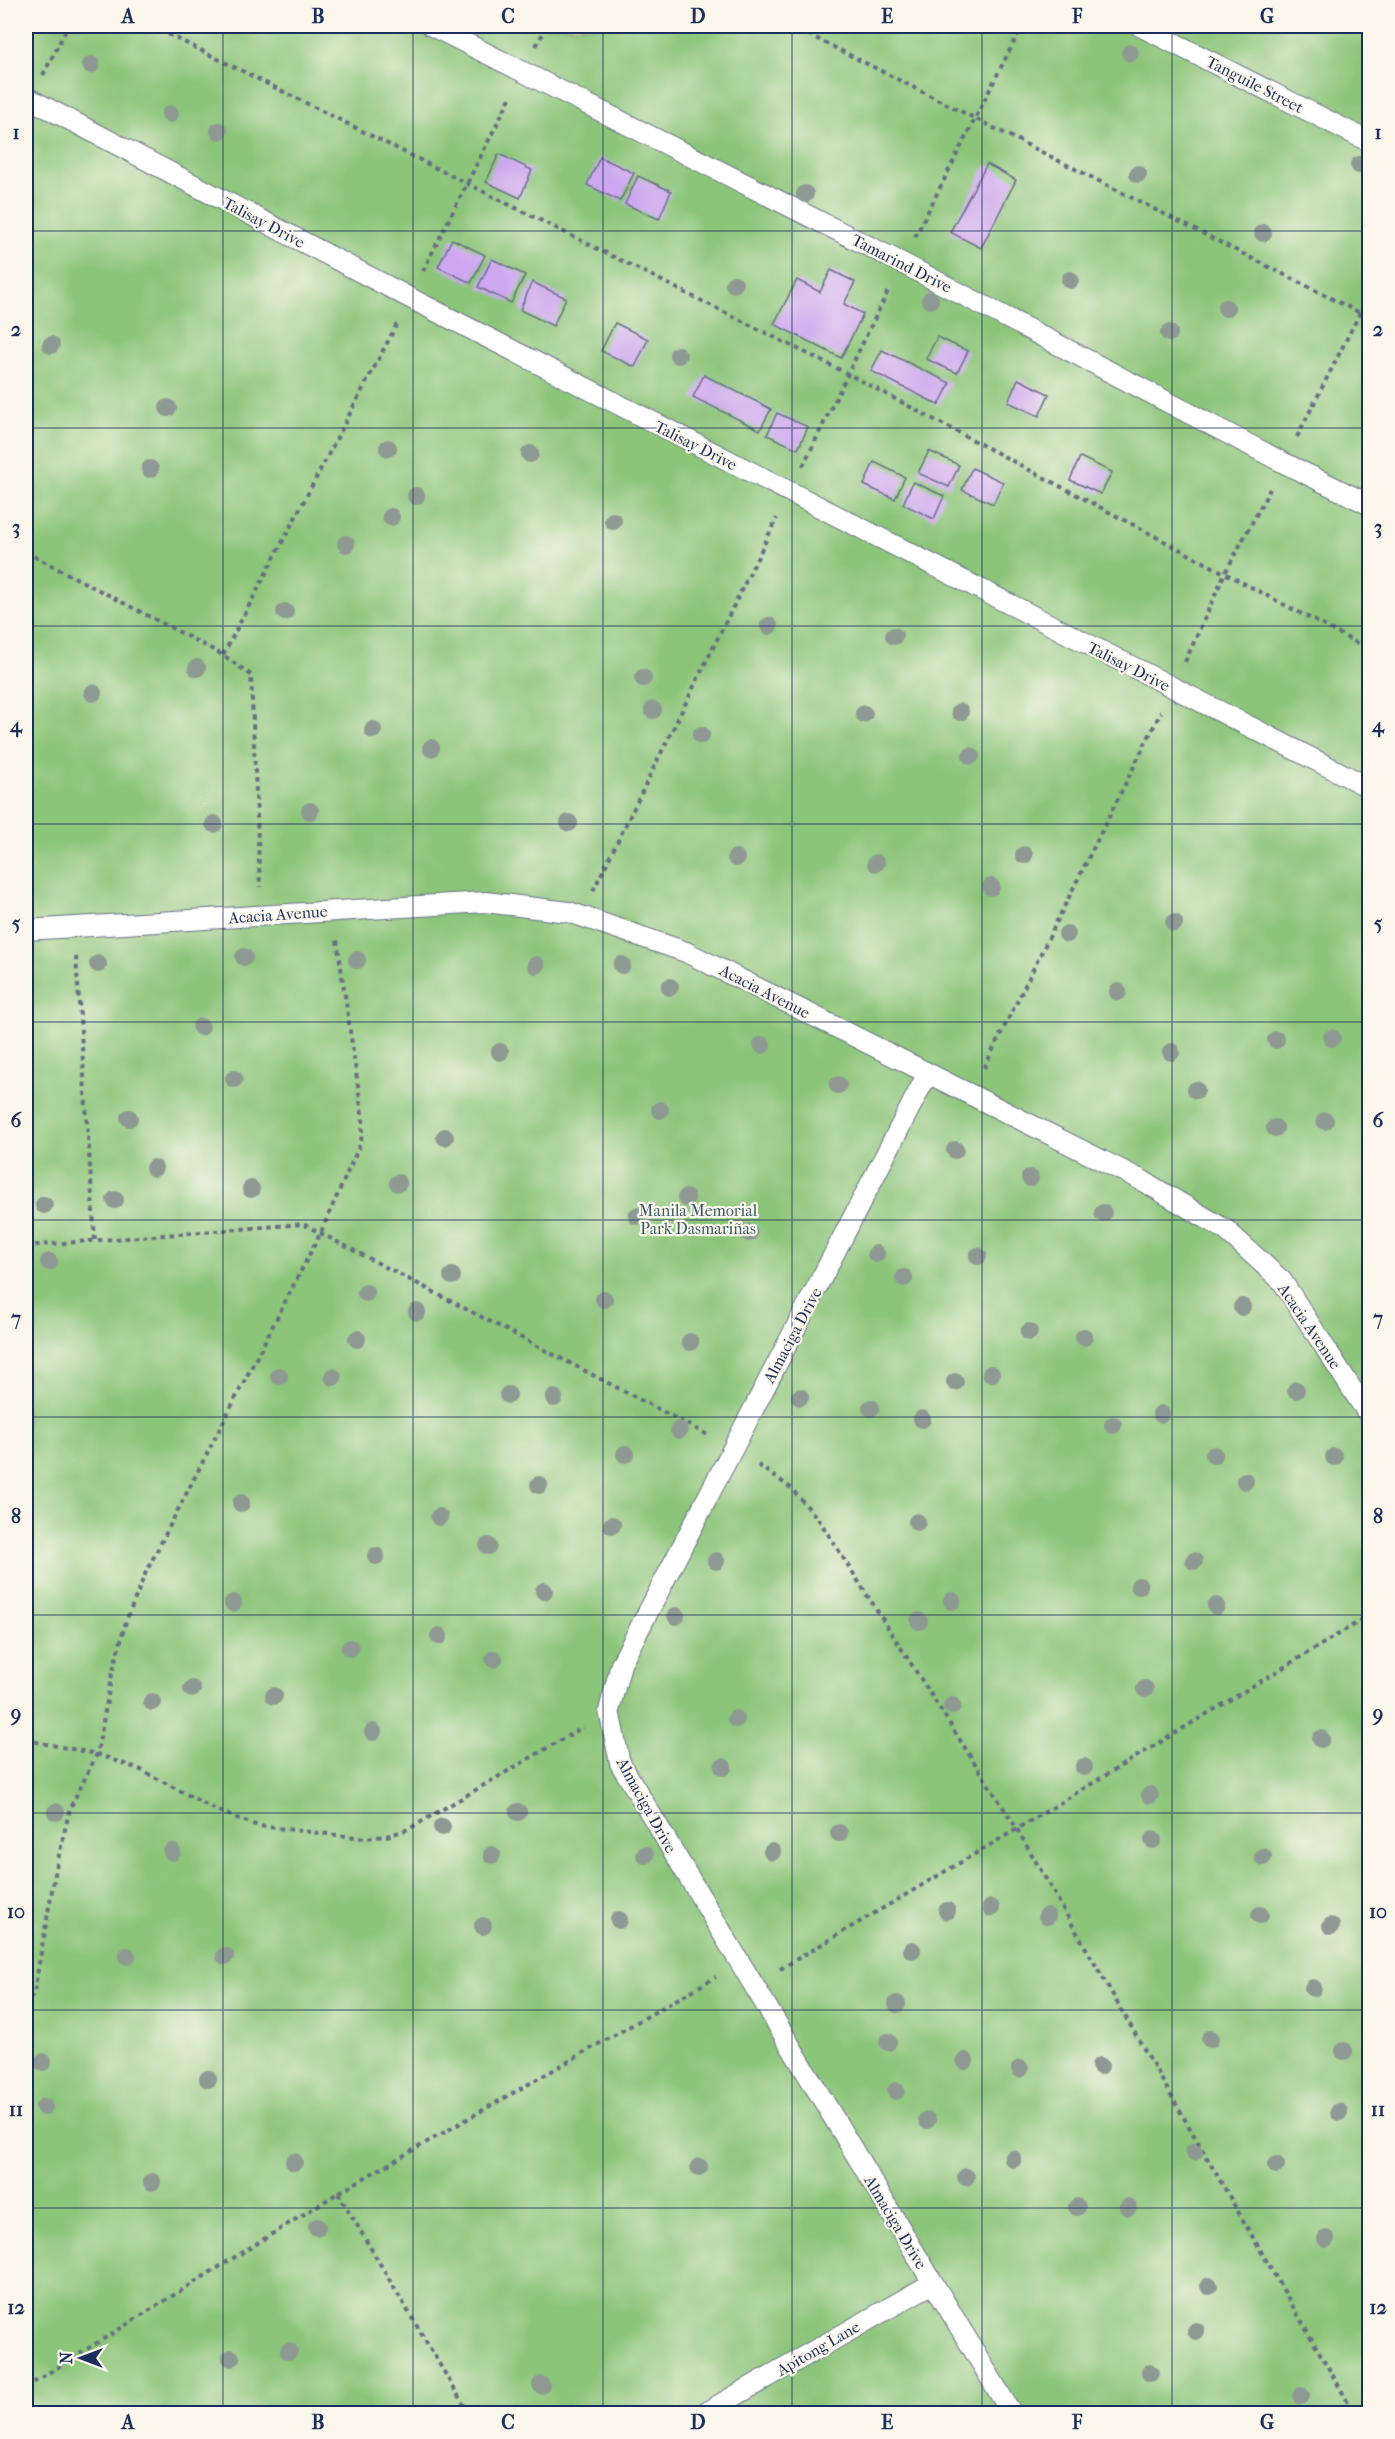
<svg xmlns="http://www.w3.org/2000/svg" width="1395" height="2439" font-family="'IM FELL French Canon',serif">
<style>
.green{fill:#8bc579;stroke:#537a6c;stroke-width:1.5}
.building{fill:#cda7ef}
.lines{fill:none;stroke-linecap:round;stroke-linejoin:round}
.lane-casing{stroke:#676e84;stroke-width:22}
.path{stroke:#676e84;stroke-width:4;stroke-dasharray:4.5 4.5;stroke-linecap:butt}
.lane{stroke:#fff;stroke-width:20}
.tree{fill:#8f9993}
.grid{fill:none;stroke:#1b2f5e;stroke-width:1.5;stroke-opacity:0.55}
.labels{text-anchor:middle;stroke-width:4.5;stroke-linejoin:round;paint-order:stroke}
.street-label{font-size:16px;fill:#1b2f5e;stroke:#fbf7ec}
.park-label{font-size:16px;fill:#3d5c66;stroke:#fbf7ec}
.neatline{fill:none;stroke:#1b2f5e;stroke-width:2}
.grid-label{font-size:20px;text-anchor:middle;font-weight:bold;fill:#1b2f5e}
</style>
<rect width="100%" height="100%" fill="#fbf7ec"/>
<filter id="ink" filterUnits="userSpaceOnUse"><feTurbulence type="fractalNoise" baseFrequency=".0167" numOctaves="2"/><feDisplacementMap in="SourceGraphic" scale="12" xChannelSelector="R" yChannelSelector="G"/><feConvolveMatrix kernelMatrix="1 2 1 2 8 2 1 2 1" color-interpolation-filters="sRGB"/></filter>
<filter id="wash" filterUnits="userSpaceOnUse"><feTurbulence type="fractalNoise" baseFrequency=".008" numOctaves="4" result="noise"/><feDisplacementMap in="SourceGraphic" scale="24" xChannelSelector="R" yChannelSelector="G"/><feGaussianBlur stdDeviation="1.35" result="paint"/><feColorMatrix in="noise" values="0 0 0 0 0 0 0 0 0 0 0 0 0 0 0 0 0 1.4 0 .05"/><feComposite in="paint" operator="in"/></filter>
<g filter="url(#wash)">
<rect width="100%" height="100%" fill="#f4e4ca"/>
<path class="green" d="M26,26H1369V2413H26Z"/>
<g id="blocks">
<path class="building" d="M931,26H956L952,35Z
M499,154L532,170L520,198L486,182Z
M600,157L634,173L620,201L587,185Z
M987,164L1016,180L981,248L950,232Z
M638,176L671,191L659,219L625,204Z
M452,239L485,255L471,283L438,267Z
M492,259L525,275L511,303L478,287Z
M831,270L855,282L844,304L863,314L841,358L774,324L797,280L820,292Z
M532,282L566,298L553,326L520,310Z
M615,323L648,339L635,367L601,351Z
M937,337L968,351L957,373L926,359Z
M882,350L950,383L939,405L871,371Z
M704,375L771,409L760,430L693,397Z
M1018,379L1049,394L1039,416L1008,402Z
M777,413L808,427L798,449L767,435Z
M929,451L959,465L949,487L918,473Z
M1080,457L1112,472L1101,494L1070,480Z
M874,462L905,477L895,499L864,485Z
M972,468L1003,482L993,504L962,490Z
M913,482L944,496L934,519L903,504Z"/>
</g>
</g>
<g filter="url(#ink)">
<use href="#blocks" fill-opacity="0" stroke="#676e84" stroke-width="1.5"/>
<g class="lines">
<defs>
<path id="lane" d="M432,26L902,263L1284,463L1370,505
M1140,26L1370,142
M26,97L410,298L1370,788
M26,930L485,902L569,912L686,952L1143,1181L1226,1230L1282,1281L1370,1417
M928,1073L621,1664L609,1711L620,1763L1012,2414
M703,2414L933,2283"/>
</defs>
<use href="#lane" class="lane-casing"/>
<path class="path" d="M152,26L848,374L1370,650
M792,26L1370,318
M536,46L547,26
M43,75L68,26
M915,237L1022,26
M423,271L510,98
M1297,437L1370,293
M803,466L889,289
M26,552L223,655L251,675L260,887
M223,655L397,324
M1185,662L1224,575L1270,489
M593,891L777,518
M76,957L95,1241
M984,1068L1161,712
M26,1246L303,1224L708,1435
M758,1465L791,1488L819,1520L1017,1829L1355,2414
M26,1740L97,1754L141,1770L216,1810L258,1826L364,1838L387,1836L409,1829L583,1727
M780,1969L1017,1829L1370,1615
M26,2007L34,1992L56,1868L70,1808L97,1754L112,1674L126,1621L146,1572L320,1234L361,1142L363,1121L337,940
M338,2193L469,2414
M26,2387L338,2193L716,1977"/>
<use href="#lane" class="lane"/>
</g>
<g class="tree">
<circle cx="1130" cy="53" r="9"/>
<circle cx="91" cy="65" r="9"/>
<circle cx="170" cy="114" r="9"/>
<circle cx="219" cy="131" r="9"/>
<circle cx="1359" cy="165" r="9"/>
<circle cx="1138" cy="174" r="9"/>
<circle cx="805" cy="194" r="9"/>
<circle cx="1263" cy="233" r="9"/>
<circle cx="1070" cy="280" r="9"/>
<circle cx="734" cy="284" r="9"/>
<circle cx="930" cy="300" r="9"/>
<circle cx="1226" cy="308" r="9"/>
<circle cx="1169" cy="333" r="9"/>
<circle cx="51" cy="345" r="9"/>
<circle cx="678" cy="355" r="9"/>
<circle cx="168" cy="408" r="9"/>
<circle cx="388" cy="448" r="9"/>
<circle cx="530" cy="454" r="9"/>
<circle cx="150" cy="469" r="9"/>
<circle cx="416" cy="496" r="9"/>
<circle cx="391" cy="517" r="9"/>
<circle cx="613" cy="521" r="9"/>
<circle cx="346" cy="544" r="9"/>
<circle cx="285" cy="612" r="9"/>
<circle cx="769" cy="626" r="9"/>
<circle cx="894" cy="636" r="9"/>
<circle cx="197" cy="668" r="9"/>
<circle cx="643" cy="678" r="9"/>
<circle cx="93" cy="693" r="9"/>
<circle cx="653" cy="710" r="9"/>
<circle cx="960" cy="712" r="9"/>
<circle cx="864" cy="714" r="9"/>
<circle cx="373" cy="730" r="9"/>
<circle cx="701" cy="735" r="9"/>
<circle cx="431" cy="748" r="9"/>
<circle cx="971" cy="756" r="9"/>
<circle cx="310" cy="811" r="9"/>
<circle cx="569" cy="823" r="9"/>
<circle cx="214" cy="824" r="9"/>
<circle cx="1024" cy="855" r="9"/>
<circle cx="736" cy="858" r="9"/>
<circle cx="876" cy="863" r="9"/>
<circle cx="991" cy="887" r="9"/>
<circle cx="1174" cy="923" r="9"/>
<circle cx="1067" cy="934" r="9"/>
<circle cx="244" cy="957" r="9"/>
<circle cx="357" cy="960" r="9"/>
<circle cx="98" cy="964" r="9"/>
<circle cx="536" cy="965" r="9"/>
<circle cx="622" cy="965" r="9"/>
<circle cx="670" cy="987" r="9"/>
<circle cx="1118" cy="992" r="9"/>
<circle cx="201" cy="1027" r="9"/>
<circle cx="1332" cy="1038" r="9"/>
<circle cx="1276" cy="1040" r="9"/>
<circle cx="762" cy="1045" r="9"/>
<circle cx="500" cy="1052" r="9"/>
<circle cx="1171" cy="1052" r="9"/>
<circle cx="234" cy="1079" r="9"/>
<circle cx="838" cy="1085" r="9"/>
<circle cx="1196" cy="1090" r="9"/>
<circle cx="660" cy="1110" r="9"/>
<circle cx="129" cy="1118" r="9"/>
<circle cx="1325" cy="1121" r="9"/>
<circle cx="1275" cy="1128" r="9"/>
<circle cx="445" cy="1137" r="9"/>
<circle cx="955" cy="1150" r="9"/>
<circle cx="154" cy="1168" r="9"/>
<circle cx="1030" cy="1178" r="9"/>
<circle cx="398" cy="1183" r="9"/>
<circle cx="251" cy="1189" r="9"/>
<circle cx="686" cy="1198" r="9"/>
<circle cx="115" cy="1200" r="9"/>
<circle cx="44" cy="1205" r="9"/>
<circle cx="1103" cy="1213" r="9"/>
<circle cx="637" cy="1216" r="9"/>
<circle cx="749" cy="1233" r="9"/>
<circle cx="876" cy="1254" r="9"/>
<circle cx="978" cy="1256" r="9"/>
<circle cx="49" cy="1262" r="9"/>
<circle cx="452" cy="1276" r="9"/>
<circle cx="904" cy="1278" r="9"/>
<circle cx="366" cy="1293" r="9"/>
<circle cx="604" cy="1299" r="9"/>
<circle cx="1242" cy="1307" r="9"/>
<circle cx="417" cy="1312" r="9"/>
<circle cx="1029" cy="1332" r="9"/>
<circle cx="1084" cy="1337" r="9"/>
<circle cx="357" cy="1339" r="9"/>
<circle cx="690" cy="1342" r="9"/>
<circle cx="991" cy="1374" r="9"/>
<circle cx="279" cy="1376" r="9"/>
<circle cx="333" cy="1377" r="9"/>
<circle cx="955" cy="1382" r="9"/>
<circle cx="1296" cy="1390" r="9"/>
<circle cx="508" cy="1395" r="9"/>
<circle cx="800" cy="1397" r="9"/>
<circle cx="554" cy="1398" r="9"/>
<circle cx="871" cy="1408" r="9"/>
<circle cx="1161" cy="1414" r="9"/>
<circle cx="922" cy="1419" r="9"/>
<circle cx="1113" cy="1425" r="9"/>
<circle cx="679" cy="1430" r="9"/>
<circle cx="625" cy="1454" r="9"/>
<circle cx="1214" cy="1455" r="9"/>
<circle cx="1334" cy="1457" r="9"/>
<circle cx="1245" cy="1481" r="9"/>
<circle cx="539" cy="1485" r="9"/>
<circle cx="241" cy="1503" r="9"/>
<circle cx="439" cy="1517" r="9"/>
<circle cx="917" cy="1522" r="9"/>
<circle cx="612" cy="1525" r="9"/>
<circle cx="488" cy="1546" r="9"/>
<circle cx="376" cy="1556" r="9"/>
<circle cx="716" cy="1561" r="9"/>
<circle cx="1194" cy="1561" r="9"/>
<circle cx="1139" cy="1586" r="9"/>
<circle cx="544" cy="1591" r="9"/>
<circle cx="952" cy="1601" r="9"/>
<circle cx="233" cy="1603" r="9"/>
<circle cx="1216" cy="1606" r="9"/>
<circle cx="676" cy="1616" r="9"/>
<circle cx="919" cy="1621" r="9"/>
<circle cx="439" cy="1636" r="9"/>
<circle cx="350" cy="1648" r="9"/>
<circle cx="494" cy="1659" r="9"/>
<circle cx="192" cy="1689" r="9"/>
<circle cx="1145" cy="1689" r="9"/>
<circle cx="274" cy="1696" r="9"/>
<circle cx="152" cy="1702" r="9"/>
<circle cx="952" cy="1706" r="9"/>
<circle cx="736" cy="1719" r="9"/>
<circle cx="373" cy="1732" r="9"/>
<circle cx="1321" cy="1739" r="9"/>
<circle cx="723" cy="1767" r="9"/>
<circle cx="1084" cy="1767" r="9"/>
<circle cx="1150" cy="1795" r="9"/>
<circle cx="56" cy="1812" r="9"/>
<circle cx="518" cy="1812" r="9"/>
<circle cx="442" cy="1827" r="9"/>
<circle cx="839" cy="1833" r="9"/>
<circle cx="1153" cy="1840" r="9"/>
<circle cx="172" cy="1852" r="9"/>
<circle cx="772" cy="1852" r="9"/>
<circle cx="492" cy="1855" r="9"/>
<circle cx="645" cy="1855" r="9"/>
<circle cx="1263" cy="1857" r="9"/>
<circle cx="991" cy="1908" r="9"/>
<circle cx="947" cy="1911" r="9"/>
<circle cx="1260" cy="1915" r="9"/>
<circle cx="1047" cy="1916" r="9"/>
<circle cx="619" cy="1920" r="9"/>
<circle cx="483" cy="1926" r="9"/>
<circle cx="1331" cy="1926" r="9"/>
<circle cx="912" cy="1950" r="9"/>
<circle cx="127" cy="1956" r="9"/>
<circle cx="225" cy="1956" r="9"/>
<circle cx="1313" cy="1988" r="9"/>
<circle cx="897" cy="2004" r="9"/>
<circle cx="1210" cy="2039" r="9"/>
<circle cx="888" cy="2042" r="9"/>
<circle cx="1344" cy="2051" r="9"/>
<circle cx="965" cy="2061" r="9"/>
<circle cx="43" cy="2062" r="9"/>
<circle cx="1100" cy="2066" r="9"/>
<circle cx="1020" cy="2069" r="9"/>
<circle cx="208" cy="2079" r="9"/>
<circle cx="896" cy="2091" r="9"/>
<circle cx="44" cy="2107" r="9"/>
<circle cx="1339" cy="2112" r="9"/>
<circle cx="927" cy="2120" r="9"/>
<circle cx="1194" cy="2152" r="9"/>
<circle cx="1013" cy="2159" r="9"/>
<circle cx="294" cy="2162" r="9"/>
<circle cx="1276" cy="2165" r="9"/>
<circle cx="699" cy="2167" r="9"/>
<circle cx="966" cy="2177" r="9"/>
<circle cx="152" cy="2182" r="9"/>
<circle cx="1077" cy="2207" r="9"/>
<circle cx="1128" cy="2207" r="9"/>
<circle cx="317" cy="2227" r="9"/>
<circle cx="1326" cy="2239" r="9"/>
<circle cx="1209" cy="2286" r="9"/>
<circle cx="1196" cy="2331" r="9"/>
<circle cx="289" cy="2351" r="9"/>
<circle cx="231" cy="2358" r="9"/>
<circle cx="1150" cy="2373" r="9"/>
<circle cx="541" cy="2385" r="9"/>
<circle cx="1301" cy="2396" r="9"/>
</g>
</g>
<path class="grid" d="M223,26V2414M413,26V2414M603,26V2414M792,26V2414M982,26V2414M1172,26V2414M26,231H1370M26,428H1370M26,626H1370M26,824H1370M26,1022H1370M26,1220H1370M26,1417H1370M26,1615H1370M26,1813H1370M26,2010H1370M26,2208H1370"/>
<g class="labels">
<g class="street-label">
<text transform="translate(1255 84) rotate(27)" y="6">Tanguile Street</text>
<text transform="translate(264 222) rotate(28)" y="6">Talisay Drive</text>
<text transform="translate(902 263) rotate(27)" y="6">Tamarind Drive</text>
<text transform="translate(696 445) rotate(27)" y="6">Talisay Drive</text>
<text transform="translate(1129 666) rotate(27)" y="6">Talisay Drive</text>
<text transform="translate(278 914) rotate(-4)" y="6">Acacia Avenue</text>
<text transform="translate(765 991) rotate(27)" y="6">Acacia Avenue</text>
<text transform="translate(1310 1326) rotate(56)" y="6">Acacia Avenue</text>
<text transform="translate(792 1335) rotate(-62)" y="6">Almaciga Drive</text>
<text transform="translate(647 1805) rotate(61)" y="6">Almaciga Drive</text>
<text transform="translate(896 2222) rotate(59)" y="6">Almaciga Drive</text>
<text transform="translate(818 2348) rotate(-30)" y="6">Apitong Lane</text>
</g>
<g class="park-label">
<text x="698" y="1216">Manila Memorial<tspan x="698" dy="18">Park Dasmariñas</tspan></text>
</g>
</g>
<rect width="1395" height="2439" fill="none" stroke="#fbf7ec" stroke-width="66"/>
<g transform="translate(81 2358) rotate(270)" stroke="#fbf7ec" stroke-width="4.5" paint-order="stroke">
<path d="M0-4.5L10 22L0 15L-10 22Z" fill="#1b2f5e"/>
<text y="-9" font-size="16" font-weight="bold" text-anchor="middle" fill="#1b2f5e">N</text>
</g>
<rect x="33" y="33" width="1329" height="2373" class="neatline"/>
<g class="grid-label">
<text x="128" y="23">A</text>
<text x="318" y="23">B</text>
<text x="508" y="23">C</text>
<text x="698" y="23">D</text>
<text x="887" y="23">E</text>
<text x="1077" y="23">F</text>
<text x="1267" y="23">G</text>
<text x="16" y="139">1</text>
<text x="1378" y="139">1</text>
<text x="16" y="336">2</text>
<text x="1378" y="336">2</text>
<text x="16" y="534">3</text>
<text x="1378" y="534">3</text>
<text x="16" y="732">4</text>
<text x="1378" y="732">4</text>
<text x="16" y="930">5</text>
<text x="1378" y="930">5</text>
<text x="16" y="1127">6</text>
<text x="1378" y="1127">6</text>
<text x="16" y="1325">7</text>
<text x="1378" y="1325">7</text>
<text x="16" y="1523">8</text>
<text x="1378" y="1523">8</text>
<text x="16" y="1721">9</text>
<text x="1378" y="1721">9</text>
<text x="16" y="1918">10</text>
<text x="1378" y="1918">10</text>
<text x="16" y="2116">11</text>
<text x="1378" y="2116">11</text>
<text x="16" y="2314">12</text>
<text x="1378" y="2314">12</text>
<text x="128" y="2429">A</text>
<text x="318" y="2429">B</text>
<text x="508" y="2429">C</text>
<text x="698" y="2429">D</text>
<text x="887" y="2429">E</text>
<text x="1077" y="2429">F</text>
<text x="1267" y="2429">G</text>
</g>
</svg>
